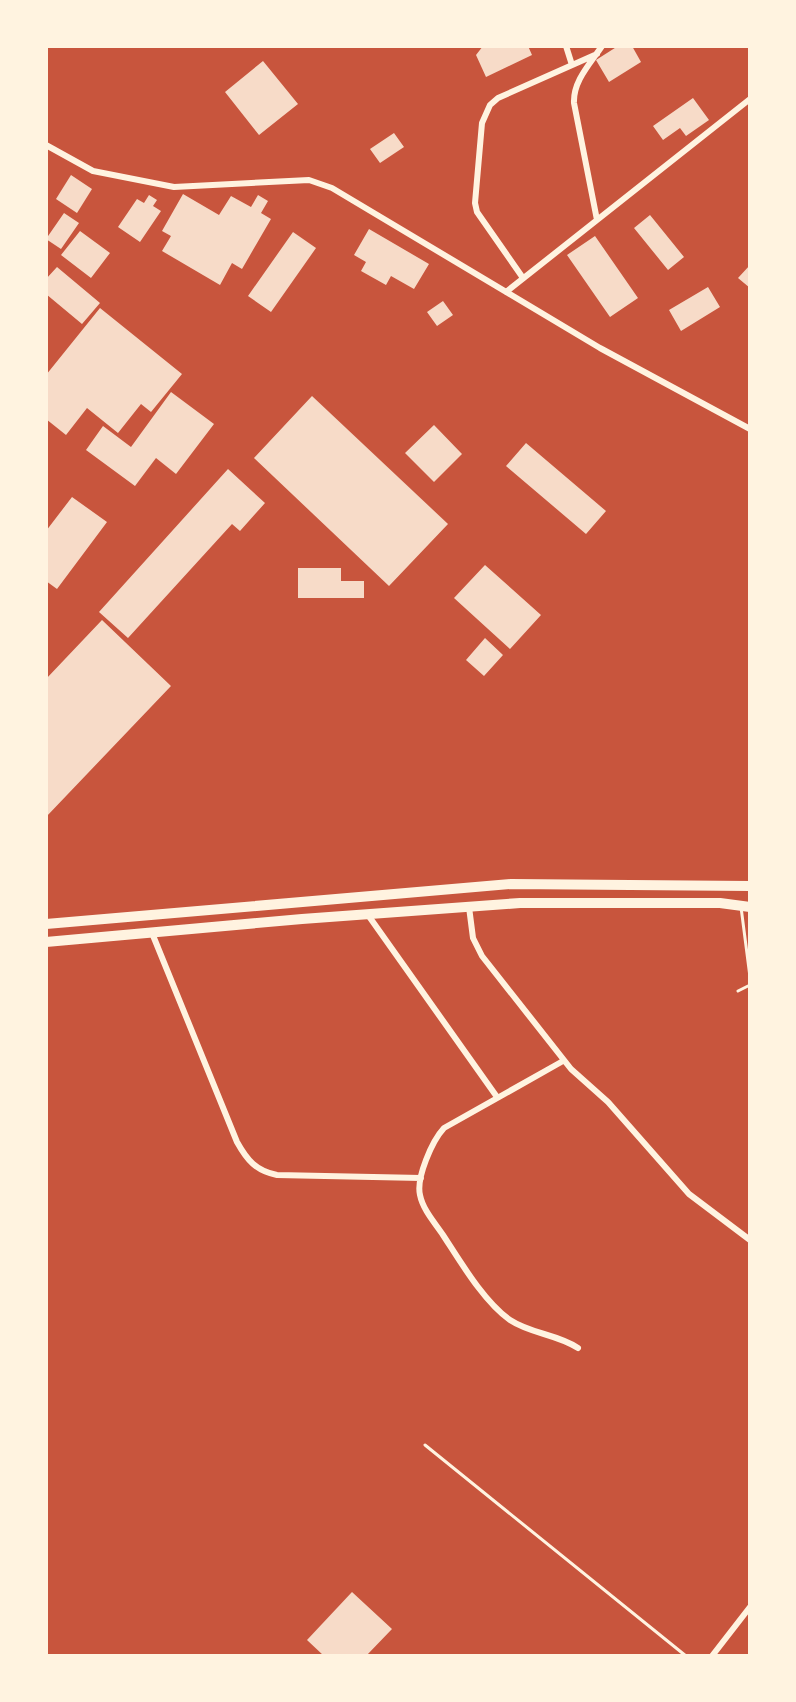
<svg xmlns="http://www.w3.org/2000/svg" width="796" height="1702" font-family="'DejaVu Sans',sans-serif">
<style>
.building{fill:#f7dbc8}
.lines{fill:none;stroke-linecap:round;stroke-linejoin:round}
.service{stroke:#fff3e0;stroke-width:3}
.minor{stroke:#fff3e0;stroke-width:6}
.primary{stroke:#fff3e0;stroke-width:10}
</style>
<rect width="100%" height="100%" fill="#c8553d"/>
<path class="building" d="M483,46H528L532,55L486,77L476,55Z
M618,46H632L641,62L609,82L596,60Z
M263,61L298,104L259,135L225,92Z
M693,98L709,120L686,136L680,128L663,140L653,126Z
M394,133L404,147L380,163L370,149Z
M71,175L92,189L77,213L56,199Z
M183,194L219,215L231,196L251,207L258,195L268,201L261,213L271,219L242,269L232,263L220,285L162,251L171,236L162,231Z
M149,195L157,200L153,206L161,211L140,242L118,227L137,199L144,203Z
M64,213L79,223L61,249L46,239Z
M650,215L684,257L668,270L634,228Z
M369,229L429,264L414,289L391,276L386,285L361,271L366,262L354,255Z
M80,231L110,253L91,278L61,255Z
M293,232L316,248L271,312L248,296Z
M595,236L638,298L610,317L567,255Z
M750,265V288L738,278Z
M57,267L100,303L82,324L46,294V279Z
M708,287L720,307L681,331L669,310Z
M443,301L453,315L437,326L427,312Z
M100,308L182,374L151,412L141,404L118,433L87,408L66,435L46,419V375Z
M171,392L214,424L176,474L156,458L135,486L86,450L103,426L131,447Z
M312,396L448,524L389,586L254,458Z
M434,425L462,454L434,482L405,453Z
M526,443L606,511L586,534L506,466Z
M228,469L265,503L240,531L232,524L128,638L99,612Z
M72,497L107,522L57,589L46,581V531Z
M485,565L541,615L510,649L454,598Z
M298,568H341V581H364V598H298Z
M102,620L171,686L46,817V679Z
M485,638L503,655L484,676L466,660Z
M352,1592L392,1629L366,1656H324L307,1640Z"/>
<g class="lines">
<path class="service" d="M741,907L750,977
M738,991L750,985
M425,1445L686,1656"/>
<path class="minor" d="M566,46L572,65
M46,145L93,171L174,187L309,180L332,188L600,348L750,429
M597,220L574,103C573,81 590,64 602,46
M523,278L477,212L475,203L482,123L490,105L498,98L597,54
M506,292L750,99
M469,907L473,938L482,956L571,1069L608,1102L689,1194L750,1240
M368,915L497,1097
M152,933L237,1142C247,1160 256,1171 277,1175L421,1178
M563,1061L444,1128C432,1141 416,1178 420,1195C423,1210 435,1223 443,1235C460,1261 484,1302 510,1320C531,1334 557,1334 578,1348
M712,1656L750,1607"/>
<path class="primary" d="M46,924L511,884L750,886
M46,942L302,919L520,903H720L750,907"/>
</g>
<rect width="796" height="1702" fill="none" stroke="#fff3e0" stroke-width="96"/>
</svg>
